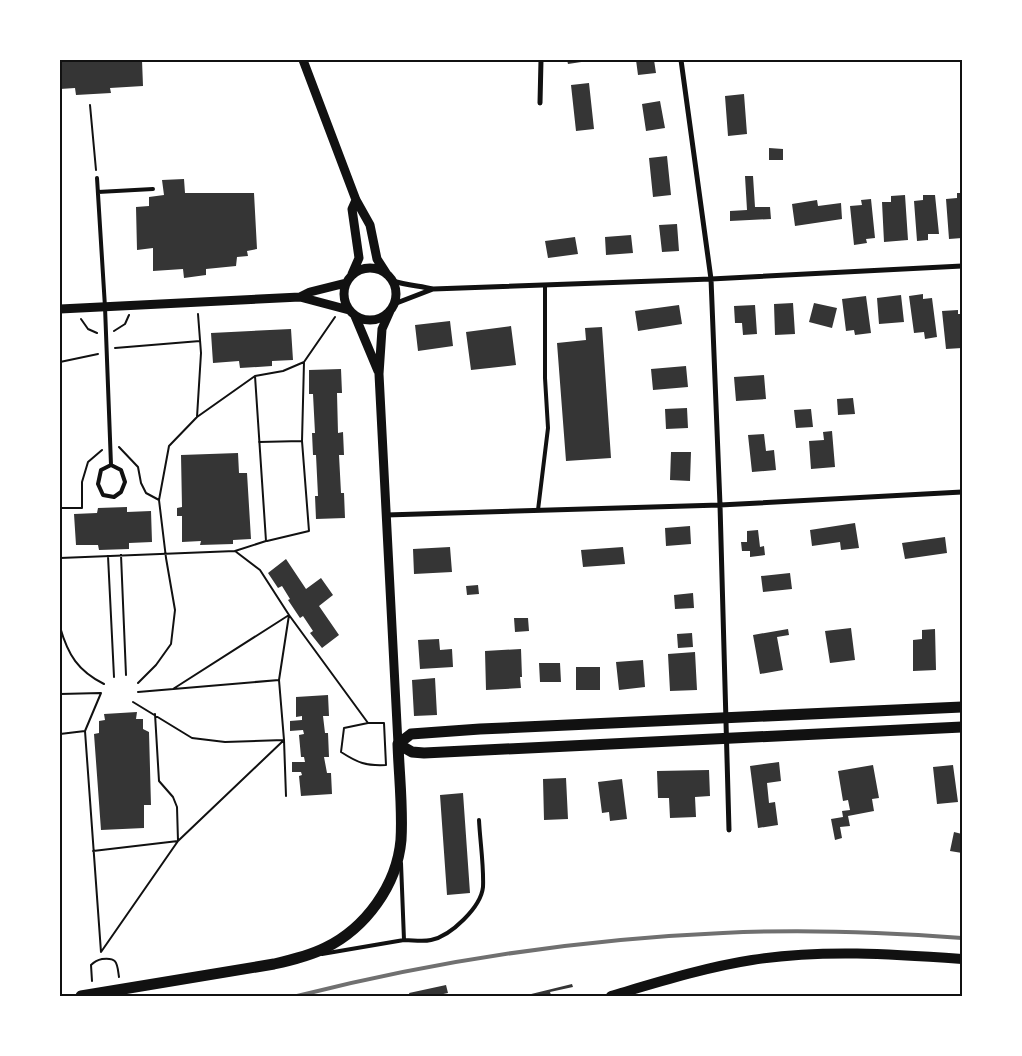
<svg xmlns="http://www.w3.org/2000/svg" width="1022" height="1056" font-family="Georgia,serif">
<style>
.building{fill:#353535}
.lines{fill:none;stroke-linecap:round;stroke-linejoin:round}
.path{stroke:#111;stroke-width:2}
.service{stroke:#111;stroke-width:4}
.minor{stroke:#111;stroke-width:5}
.tertiary{stroke:#111;stroke-width:9}
.secondary{stroke:#111;stroke-width:10}
.primary{stroke:#111;stroke-width:11}
.rail{stroke:#707070;stroke-width:4}
.neatline{fill:none;stroke:#111;stroke-width:2}
</style>
<rect width="100%" height="100%" fill="#fff"/>
<path class="building" d="M60,60H142L143,86L110,88L111,93L76,95L75,88L60,89Z
M567,60H588V61L568,64Z
M636,60H654L656,73L638,75Z
M589,83L594,129L576,131L571,85Z
M744,94L747,134L728,136L725,96Z
M660,101L665,128L646,131L642,104Z
M769,148L783,149V160H769Z
M667,156L671,195L653,197L649,158Z
M745,176H753L755,207H770L771,219L730,221V211L747,210Z
M184,179L185,193H254L257,249L247,251L248,256L237,257L236,266L206,269V275L184,278L183,269L153,271V248L137,250L136,207L149,206V197L164,195L162,180Z
M957,193H962V238L949,239L946,199L957,198Z
M905,195L908,240L884,242L882,202H891V196Z
M923,195H935L939,234H928V240L917,241L914,201L923,200Z
M871,199L875,238L866,239L867,243L854,245L850,206L862,205L861,200Z
M817,200L818,206L841,203L842,219L795,226L792,204Z
M677,224L679,251L662,252L659,225Z
M631,235L633,253L606,255L605,237Z
M575,237L578,254L548,258L545,241Z
M923,294V299L932,298L937,337L925,339L924,332L914,333L909,296Z
M901,295L904,322L879,324L877,298Z
M866,296L871,333L855,335L854,330L846,331L842,299Z
M793,303L795,334L775,335L774,304Z
M814,303L837,308L832,328L809,322Z
M679,305L682,324L638,331L635,311Z
M755,305L757,334L743,335L742,323H735L734,306Z
M958,310V314H962V348L946,349L942,311Z
M450,321L453,346L418,351L415,325Z
M511,326L516,365L471,370L466,332Z
M602,327L611,458L566,461L557,343L586,340L585,328Z
M291,329L293,360L272,361V366L240,368L239,361L213,363L211,333Z
M686,366L688,387L653,390L651,369Z
M341,369L342,393H337L338,433L343,432L344,455H339L341,493H344L345,518L316,519L315,496H318L316,455H313L312,433H315L313,394H309V370Z
M764,375L766,399L736,401L734,377Z
M853,398L855,414L838,415L837,399Z
M687,408L688,428L666,429L665,409Z
M811,409L813,427L796,428L794,410Z
M832,431L835,467L811,469L809,441L824,440L823,432Z
M764,434L766,451L774,450L776,470L752,472L748,435Z
M671,452H691L690,481L670,480Z
M238,453L239,473H247L251,539L233,540V544L200,545L201,541L182,542V516H177V508L182,507L181,455Z
M127,507V512L151,511L152,542L129,543V549L99,550L98,545H76L74,514L97,513L98,508Z
M855,523L859,548L841,550L840,542L812,546L810,530Z
M690,526L691,544L666,546L665,528Z
M758,530L760,547L764,546L765,555L750,557V551H742L741,542H747V531Z
M945,537L947,553L905,559L902,543Z
M450,547L452,572L414,574L413,549Z
M623,547L625,564L583,567L581,550Z
M286,559L306,589L321,578L333,595L319,606L339,635L322,648L310,633L313,631L303,616L300,618L288,600L290,599L282,586L278,588L268,573Z
M790,573L792,589L763,592L761,576Z
M478,585L479,594L467,595L466,586Z
M693,593L694,608L675,609L674,595Z
M514,618H528L529,631L515,632Z
M851,628L855,660L830,663L825,631Z
M788,629L789,635L777,637L783,670L760,674L753,635Z
M935,629L936,670L913,671V640L922,639V630Z
M692,633L693,647L678,648L677,634Z
M439,639L440,650L452,649L453,667L420,669L418,640Z
M521,649L522,677H520L521,688L486,690L485,651Z
M695,652L697,690L670,691L668,654Z
M643,660L645,687L619,690L616,662Z
M539,663H560L561,682H540Z
M576,667H600V690H576Z
M435,678L437,715L414,716L412,680Z
M328,695L329,716H323L325,733H328L329,757H324L327,773H331L332,794L301,796L299,776L302,775L301,772H292V762H305L304,757H301L299,735L304,734L303,730L290,731V721L302,720V716L296,717V697Z
M137,712L136,719H143V729L149,732L151,805H144V828L101,830L94,734L99,733V721L105,720L104,714Z
M779,762L781,781L767,783L769,803L775,802L778,825L758,828L750,766Z
M873,765L879,798L872,799L874,811L848,816L850,826L840,827L842,838L835,840L831,819L843,817L842,811L850,810L848,800L843,801L838,771Z
M953,765L958,802L937,804L933,767Z
M709,770L710,796L695,797L696,817L670,818L669,798H658L657,771Z
M566,778L568,819L544,820L543,779Z
M622,779L627,819L610,821L609,812L602,813L598,782Z
M463,793L470,893L447,895L440,795Z
M954,832L962,834V853L950,851Z
M572,984L573,987L550,992L551,995L523,996Z
M446,985L448,993L434,996H410L409,993Z"/>
<g class="lines">
<path class="path" d="M90,105L96,170
M81,319L88,329L97,333
M114,331L125,324L129,315
M115,348L200,341
M60,362L98,354
M304,362L335,317
M255,376L283,371L304,362L302,441L309,531L267,541
M197,417L255,376L266,541L235,551
M259,442L302,441
M119,447L138,467L141,483L146,493L159,500
M60,508H82V482L88,462L102,450
M121,555L126,675
M108,556L114,677
M60,558L235,551L260,570L289,615L279,680L284,740L286,796
M60,627C68,655 78,671 104,684
M138,683L156,665L171,644L175,610L166,558L159,500L169,446L197,417L201,353L198,314
M173,689L289,615L368,723H384L386,765C366,766 358,763 341,752L344,728L368,723
M138,692L279,680
M60,694L101,693L85,731L60,734
M133,702L192,738L225,742L284,740
M85,731L101,952L178,841L284,740
M93,851L178,841L177,807L173,797L159,781L155,714
M92,981L91,965C95,961 97,960 102,959C118,957 117,964 119,977"/>
<path class="service" d="M97,178L105,307L111,465L101,470L98,484L103,495L114,497L121,492L125,482L121,470L111,465
M98,192L153,189
M538,510L548,428L545,378V286
M404,940C413,940 422,942 431,940C451,936 481,907 483,887C484,866 480,841 479,820
M322,954L404,940L401,863"/>
<path class="minor" d="M681,60L711,279L720,505L729,830
M540,103L541,60
M393,281C406,285 420,286 433,289L711,279L962,266
M394,304L433,289
M386,515L720,505L962,492"/>
<path class="tertiary" d="M303,60L356,200L370,225L377,259L386,273
M344 294a26 26 0 1 1 52 0a26 26 0 1 1-52 0Z
M352,274L359,258L352,209L356,200
M300,297L349,310
M60,309L300,297L310,292L346,283
M390,311L382,329L379,374L398,744
M355,316L378,371"/>
<path class="secondary" d="M611,996C655,983 706,967 752,960C821,949 893,954 962,959"/>
<path class="primary" d="M398,744L411,734L480,729L962,707
M398,744L412,752L424,753L962,727
M81,996L274,964C292,960 309,956 325,948C366,928 397,885 401,840C403,808 399,775 398,744"/>
<path class="rail" d="M297,996C436,961 580,939 723,933C803,929 883,932 962,938"/>
</g>
<rect width="1022" height="1056" fill="none" stroke="#ffffff" stroke-width="122"/>
<rect x="61" y="61" width="900" height="934" class="neatline"/>
</svg>
